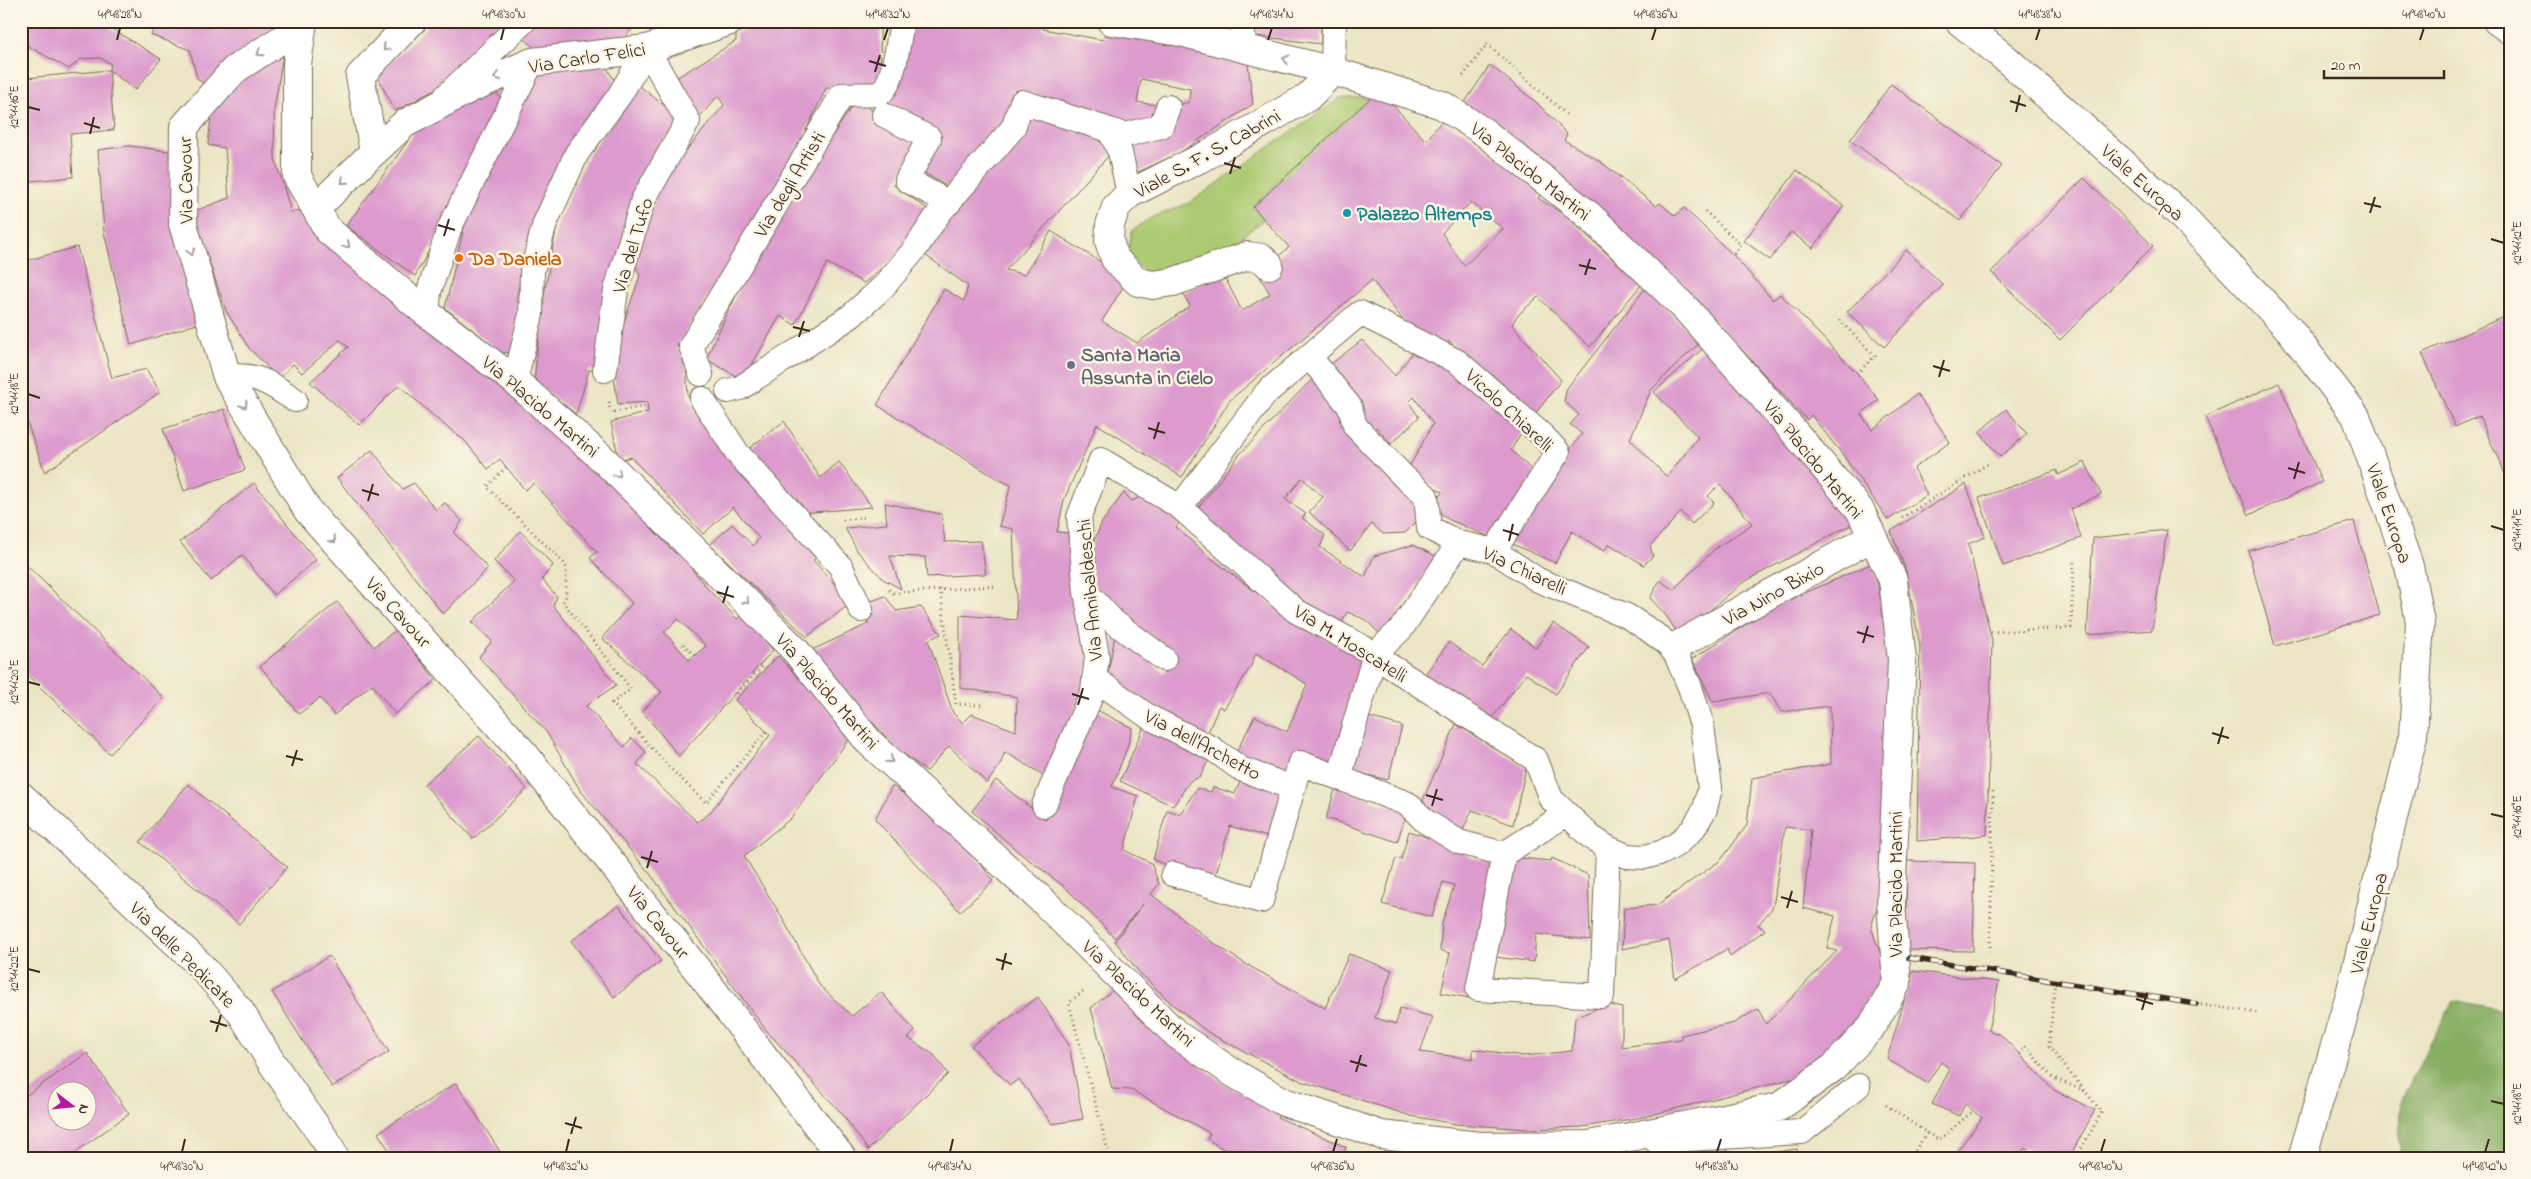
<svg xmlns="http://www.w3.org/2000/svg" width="2531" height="1179" font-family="'Indie Flower',sans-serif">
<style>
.green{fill:#abca71;stroke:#737a48}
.forest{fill:#88ae63;stroke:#626c40}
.building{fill:#dc9acd;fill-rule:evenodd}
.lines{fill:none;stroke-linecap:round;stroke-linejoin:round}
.service-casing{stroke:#796b58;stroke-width:26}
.minor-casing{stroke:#796b58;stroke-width:30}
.path{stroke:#796b58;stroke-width:3;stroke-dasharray:1 4;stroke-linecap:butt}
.service{stroke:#fff;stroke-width:24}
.minor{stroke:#fff;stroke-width:28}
.rail-casing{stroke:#3b2a1e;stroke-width:5.5}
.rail{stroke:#fcf5e5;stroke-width:4;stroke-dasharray:11;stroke-linecap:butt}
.oneway{stroke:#a79f9a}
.ticks{fill:none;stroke:#3b2a1e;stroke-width:2}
.culture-dot{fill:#0f9aa8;stroke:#fcf5e5;stroke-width:2}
.food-dot{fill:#e8710a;stroke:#fcf5e5;stroke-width:2}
.worship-dot{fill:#6b7280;stroke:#fcf5e5;stroke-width:2}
.labels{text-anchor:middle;stroke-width:5;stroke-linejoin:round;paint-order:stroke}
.street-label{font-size:20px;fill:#3b2a1e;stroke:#fcf5e5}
.culture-label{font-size:20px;font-weight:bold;fill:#0d838f;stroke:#fcf5e5;text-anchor:start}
.food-label{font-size:20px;font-weight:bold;fill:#c56008;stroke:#fcf5e5;text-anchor:start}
.worship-label{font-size:20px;font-weight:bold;fill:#5b616d;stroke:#fcf5e5;text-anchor:start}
.neatline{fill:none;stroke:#3b2a1e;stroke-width:2}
.ticks-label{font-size:12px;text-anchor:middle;fill:#3b2a1e}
</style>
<rect width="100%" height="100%" fill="#fcf5e5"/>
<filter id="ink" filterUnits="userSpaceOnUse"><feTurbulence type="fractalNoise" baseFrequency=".02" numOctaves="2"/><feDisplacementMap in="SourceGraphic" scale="10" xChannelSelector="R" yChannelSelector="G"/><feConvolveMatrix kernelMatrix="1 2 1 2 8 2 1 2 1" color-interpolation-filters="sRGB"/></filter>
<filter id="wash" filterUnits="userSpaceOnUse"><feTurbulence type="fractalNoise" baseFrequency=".0096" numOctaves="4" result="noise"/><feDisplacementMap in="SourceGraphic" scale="20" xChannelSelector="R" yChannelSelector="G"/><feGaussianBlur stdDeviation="1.12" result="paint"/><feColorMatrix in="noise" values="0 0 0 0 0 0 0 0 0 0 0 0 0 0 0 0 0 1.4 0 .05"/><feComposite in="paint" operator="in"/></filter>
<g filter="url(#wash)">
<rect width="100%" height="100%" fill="#ebe5c5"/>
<path class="green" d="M1340,98H1371L1253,207L1264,219L1211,262L1146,273L1127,254L1132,231L1149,219L1189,203Z"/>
<path class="forest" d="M2453,1000L2510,1011V1158H2400L2401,1100Z"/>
<g id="blocks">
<path class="building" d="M21,21H99L161,59L135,90L109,70L111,64L100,58L81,59L69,69L21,42Z
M156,21H286L235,57L208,88L197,78L190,50L151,35Z
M433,21H511L446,84L395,111L377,76Z
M528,21H640L619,43L541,54L517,32Z
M653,21H682L661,33Z
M777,21H880L881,86L826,88L794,156L677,346L686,362L688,396L707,429L819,556L813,560L851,603L807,637L710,545L732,524L753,546L759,538L733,507L703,534L631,457L619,460L611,422L648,412L647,402L618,404L611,359L640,276L634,261L661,181L724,105L718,96L695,122L673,80L736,41V33Z
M911,21H1025L1044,25L1043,29L1103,40L1104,35L1179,46L1248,64L1253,104L1178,154L1136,173L1124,142L1172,128L1175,106L1189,102L1190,89L1141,79L1137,102L1162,106L1152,127L1128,128L1097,116L1063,108L1064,102L1016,90L1009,123L953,190L923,172L942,136L883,107Z
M1249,21H1321V44L1248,35Z
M283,54L274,110L275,158L291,212L307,211L575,446L675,553L680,554L707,588L737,619L742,615L773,650L679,756L642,711L662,692L602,638L632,603L590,558L597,552L534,483L525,490L500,459L488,469L465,441L438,420L399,385L359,425L310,382L348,347L340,340L302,373L293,364L279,379L249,348L226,311L192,212L229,198L225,148L208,145L212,106L237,76ZM678,619L706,646L689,660L664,632Z
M605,65L616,83L566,152L529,235L516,301L524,304L513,352L502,353L445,308L464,227L510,125L540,70Z
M1490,65L1538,104L1567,134L1564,140L1601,162L1656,206L1660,203L1675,216L1684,208L1733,255L1773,300L1780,294L1857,373L1879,400L1861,414L1872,430L1917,394L1950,442L1914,468L1927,495L1888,520L1843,455L1811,415L1807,420L1692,297L1461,108Z
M109,70L114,130L70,134L73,177L21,182V98L28,97L27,78Z
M1891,84L2002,166L1960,221L1850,140Z
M638,85L684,121L640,191L599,371L589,370L576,414L534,382L541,312L557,224L588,156Z
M492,87L508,108L415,276L346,226L421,123Z
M1379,90L1426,141L1441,122L1465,133L1542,191L1538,198L1566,216L1641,285L1590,347L1538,297L1516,317L1512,325L1561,380L1530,421L1467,364L1450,341L1442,347L1413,333L1372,280L1230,400L1182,477L1097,424L1064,500L1057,532L1068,533L1089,654L1085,682L1050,779L1005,752L1000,765L987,783L949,746L927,771L898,750L863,712L812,650L868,624L867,603L885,596L896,611L921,607L941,634L928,640L953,713L963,723L972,714L1016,731L1017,697L960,688V615L1017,620L1013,529L999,526L1011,485L998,479L877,405L944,289L964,301L968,286L921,252L1033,114L1060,121L1078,134L1085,129L1112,152L1006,270L1025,275L1051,231L1128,279L1102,321L1137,343L1190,306L1183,293L1222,272L1242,311L1270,294L1259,275L1289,247L1253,207ZM1471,202L1503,229L1464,266L1442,233Z
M856,100L919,140L894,185L930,211L911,243L864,283L827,263L795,325L780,316L743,380L706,359L740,287L824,148Z
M129,146L169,151L171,209L184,273L197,324L131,345L104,232L98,150Z
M1797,170L1844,206L1813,248L1791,232L1770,260L1744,241Z
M2084,178L2153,246L2060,340L1991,272Z
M77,247L112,378L146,369L160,392L45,472L21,406V262Z
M1906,250L1943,285L1884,347L1847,312Z
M1645,289L1700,342L1651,390L1630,439L1667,477L1698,437L1654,392L1707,345L1856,522L1742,583L1680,636L1664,613L1650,598L1660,580L1673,590L1716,548L1752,524L1720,484L1708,496L1714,503L1692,524L1681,512L1650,546L1653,556L1644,565L1609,544L1604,551L1572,531L1555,563L1508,542L1541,486L1582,434L1570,424L1579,415L1564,401L1567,388Z
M2510,314V485L2479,416L2455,427L2422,353Z
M1362,340L1395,376L1419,344L1525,426L1511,450L1538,476L1492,538L1450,520L1432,507L1442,492L1407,471L1433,424L1414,397L1409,402L1419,417L1391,444L1376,427L1370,433L1334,382L1331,364Z
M1314,377L1348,408L1339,420L1366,450L1423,504L1422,516L1405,533L1383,534L1372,524L1350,551L1309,512L1323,497L1302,478L1285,499L1306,514L1302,518L1325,535L1320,547L1365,577L1374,556L1413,545L1436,556L1383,637L1366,620L1347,612L1342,622L1287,592L1195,512L1239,455Z
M2279,383L2322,482L2249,515L2205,417Z
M224,409L245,470L184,491L163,429Z
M2006,409L2027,434L2000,457L1979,432Z
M784,421L820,478L839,462L872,507L802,513L746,451Z
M372,450L402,489L414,483L436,510L445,503L462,521L454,533L488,568L443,614L337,478Z
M2085,462L2101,494L2071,509L2081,538L2003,566L1979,498L2057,470L2058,475Z
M254,483L316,560L274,595L242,555L211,581L180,542Z
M1966,484L1985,537L1968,544L1992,640L1987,835L1917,841L1920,646L1906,571L1891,531Z
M1124,493L1132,501L1144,495L1181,521L1176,527L1208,556L1298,624L1367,661L1337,766L1289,782L1233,758L1255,716L1287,732L1307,684L1256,653L1251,666L1224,709L1219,706L1206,737L1107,679L1115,635L1164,673L1176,656L1115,609L1095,589L1088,556L1102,522Z
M885,503L941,514L945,542L981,541L986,574L927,577L925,557L890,556L901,589L883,579L858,552L845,528L887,524Z
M2354,521L2380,615L2275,646L2248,551Z
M2167,530L2152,630L2087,635L2093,538Z
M520,531L553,565L542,579L557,597L553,605L616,685L586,706L624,747L632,738L646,752L637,764L697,822L709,814L770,735L735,700L778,656L852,735L790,819L744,856L780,914L820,986L852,1016L881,992L915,1031L908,1038L934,1055L948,1074L868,1150L843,1115L766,1030L651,875L580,790L547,733L479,657L492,641L472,622L514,581L494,561Z
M21,560L164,698L110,754L21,669Z
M1873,563L1887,630L1890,699L1883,889L1871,927L1891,985L1807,1075L1643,1117L1582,1127L1529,1129L1456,1124L1411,1116L1301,1081L1209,1033L1172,1004L1138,971L1115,941L1143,904L1115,938L1065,887L1021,854L972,811L996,780L1046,820L1095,709L1132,728L1127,748L1112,787L1138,796L1124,850L1151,863L1159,884L1151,894L1212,942L1244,963L1325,1008L1349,954L1392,970L1375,1018L1396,1024L1400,1008L1433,1017L1420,1052L1473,1059V1049L1524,1056L1572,1051L1575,1018L1607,1004L1622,1008V1047L1681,1039V1035L1734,1023L1758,1009L1766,1024L1837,951L1827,948L1835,916L1803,908L1811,830L1785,827L1773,907L1758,925L1765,930L1730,956L1727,949L1675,979L1669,940L1622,949L1624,908L1657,905L1721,860L1747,825L1752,778L1831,764L1830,706L1781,712L1770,693L1713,702L1692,659L1773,607Z
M337,602L374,647L396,630L436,680L395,714L372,684L334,715L320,698L299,714L260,666Z
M1553,623L1589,647L1556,694L1526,674L1489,722L1423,677L1449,642L1482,666L1511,629L1536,648Z
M1361,715L1402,726L1388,780L1347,770Z
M1146,722L1211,755L1200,777L1190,781L1173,806L1120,781Z
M1456,724L1526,768L1513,825L1472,810L1460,837L1420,807Z
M479,736L527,789L473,839L424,784Z
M1243,774L1289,791L1274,839L1230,826L1214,880L1153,860L1167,810L1180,814L1197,788L1211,792L1213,787L1235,794Z
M188,784L287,867L239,924L140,842Z
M892,786L930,812L965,842L993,881L960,912L875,819Z
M1336,787L1407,812L1397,842L1326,818Z
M1409,831L1464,850L1463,854L1499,866L1470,998L1441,993L1450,953L1440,950L1442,924L1454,885L1443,882L1432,917L1382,904L1396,858L1401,860Z
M1509,857L1551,861L1552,858L1588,875L1590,940L1536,934L1534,962L1487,956Z
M1907,861L1975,863L1973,951L1905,950Z
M618,905L661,961L614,997L571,941Z
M329,956L389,1052L332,1087L272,992Z
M1913,971L1999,982L1988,1030L2001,1035L2054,1090L2095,1110L2069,1158H2038L2025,1148L2017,1158H1952L1982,1118L1965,1104L1959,1116L1932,1104L1950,1069L1941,1062L1927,1083L1887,1059Z
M1113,990L1170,1042L1221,1082L1280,1111L1277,1117L1346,1147L1342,1158H1238L1207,1139L1210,1133L1131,1090L1112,1089L1091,1008Z
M1038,997L1069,1045L1083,1119L1052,1124L1019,1079L1010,1085L971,1046Z
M87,1053L129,1114L67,1158H21V1099ZM58,1092H88V1122H58Z
M456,1083L504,1158H394L378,1133Z
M1727,1147L1729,1158H1677L1676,1155Z
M1797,1149L1798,1158H1742V1157Z"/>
</g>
</g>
<g filter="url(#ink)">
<use href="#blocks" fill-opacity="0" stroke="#796b58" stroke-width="1"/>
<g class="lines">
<defs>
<path id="service" d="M1242,48L1244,21
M1333,71L1334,21
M446,96L524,21
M884,115L929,138L907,180L949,203
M1109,130L1120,152L1129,194
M427,313L429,292L449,229L532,62
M701,374L691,346L842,95C849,94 875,95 878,94C894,89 899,36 902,21
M227,377C257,373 271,384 295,400
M515,381L531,314L532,271L545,223L577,153L619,96L647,49L688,121L643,200L616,290L605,370
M728,391L740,388L851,316L883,287L915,249L939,213L1013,128L1022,102L1125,135L1161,126L1168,107
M702,399L738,454L841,567L861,610
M1180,507L1267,392L1360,313L1458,362L1542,435L1558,452L1494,551
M1086,592L1114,622L1164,659
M1094,678L1149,717L1213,749L1241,769L1293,788L1300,763L1408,804L1425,821L1459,842L1504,854L1566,814
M1339,778L1375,654L1401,629L1459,543
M1044,805L1093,691L1097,656L1086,592L1079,517L1101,460L1180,507L1296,611L1375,654L1384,662L1536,760L1551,799L1591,837L1608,848L1627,856L1645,857L1663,852L1677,844L1693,829L1705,809L1710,788L1702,725L1690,687L1673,648L1649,630L1627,616L1538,580L1494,551L1459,543L1429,528L1426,496L1404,477L1355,426L1350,407L1309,356
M1504,854L1478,989L1602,996L1608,848
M1173,874L1261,901L1293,788
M1656,1141L1802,1132L1858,1086"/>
<path id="minor" d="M303,21L297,64V176L328,230L424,311L515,381L604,460L795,650L869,742L1046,904L1176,1034L1230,1071L1284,1102L1381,1135L1480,1146L1589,1145L1779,1107L1834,1067L1870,1029L1897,983L1891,903L1902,660L1893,580L1860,510L1797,435L1687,310L1591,217L1484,132L1442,105L1333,71L1180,32L1111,21
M1959,21L2005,58L2178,212L2289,329L2356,416L2409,566L2420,622L2413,736L2349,998L2302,1158
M2497,21L2510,30
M302,29L282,39L234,70L184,127L183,224L227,377L308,511L525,755L699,972L842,1158
M374,152L404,124L469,89L532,62L647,49L730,21
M316,208L374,152L360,76L412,21
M1269,265L1262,258L1247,256L1173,282L1153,285L1138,282L1115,259L1109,241L1110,225L1116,207L1129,194L1207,155L1308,97L1333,71
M1673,648L1872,537
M21,796L200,965L240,1011L272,1063L328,1144L335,1158"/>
</defs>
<use href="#service" class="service-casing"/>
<use href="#minor" class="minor-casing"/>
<path class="path" d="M1463,76L1487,44L1568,116
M1620,177L1622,174
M1705,211L1741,245L1733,255
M1839,320L1875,356L1857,373
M609,402L610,413L647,406
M506,467L487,487L566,565V596L563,602L631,689L612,703L667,765L706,803L766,732
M1902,518L1991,462
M843,520L868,517
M940,589L956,704L983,705
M889,590L894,593L995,586
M1991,632L2071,628L2074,558
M683,644L695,656
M734,693L735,695L762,667
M1988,791H1993L1990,952
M2055,982L2049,1047L2102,1112L2076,1158
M1083,991L1069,1003L1110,1158
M2196,1004L2259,1013
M2020,1054L2025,1046L2053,1078L2085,1091
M1886,1105L1927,1133L1910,1158
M1927,1133L1939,1140L1973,1111"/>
<use href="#service" class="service"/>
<use href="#minor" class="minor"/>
<defs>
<path id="rail" d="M1909,958L2196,1004"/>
</defs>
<use href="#rail" class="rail-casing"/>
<use href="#rail" class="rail"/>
</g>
<defs><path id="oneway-chevron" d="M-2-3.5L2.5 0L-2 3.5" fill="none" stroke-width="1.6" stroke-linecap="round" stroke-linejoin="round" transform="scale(1.25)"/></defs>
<g class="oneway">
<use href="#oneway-chevron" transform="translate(386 48) rotate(133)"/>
<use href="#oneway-chevron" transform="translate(260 53) rotate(147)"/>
<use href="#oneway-chevron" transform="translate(1286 59) rotate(-166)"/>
<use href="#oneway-chevron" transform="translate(497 77) rotate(157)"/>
<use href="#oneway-chevron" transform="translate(344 181) rotate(136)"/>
<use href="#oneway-chevron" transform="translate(347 245) rotate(40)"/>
<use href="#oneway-chevron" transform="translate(191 252) rotate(74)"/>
<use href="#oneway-chevron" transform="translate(244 405) rotate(59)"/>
<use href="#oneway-chevron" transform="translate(618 474) rotate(45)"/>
<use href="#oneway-chevron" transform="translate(333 540) rotate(48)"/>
<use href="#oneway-chevron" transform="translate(746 601) rotate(45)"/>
<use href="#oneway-chevron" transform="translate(890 760) rotate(41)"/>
</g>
</g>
<path class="ticks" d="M117,40L120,28M501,40L504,28M884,40L888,28M1268,40L1272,28M1652,40L1656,28M2036,40L2040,28M2420,40L2424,28M869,61L886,66M875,72L880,55M2010,101L2026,106M28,107L40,110M2016,112L2020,95M84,123L100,128M90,134L94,117M1224,163L1241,168M1230,174L1235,157M2364,203L2381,207M2370,213L2375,197M438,225L455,230M444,236L449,219M2491,239L2504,243M1579,265L1596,269M1585,275L1590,259M793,327L810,331M799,337L804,321M1933,366L1950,371M1939,377L1944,360M28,394L40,398M1148,428L1165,433M1154,439L1159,422M2288,468L2305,473M2294,479L2299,462M362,490L379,495M368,501L373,484M2491,526L2504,530M1503,530L1519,535M1509,541L1513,524M717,592L734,597M723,603L728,586M1857,632L1874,637M1863,643L1868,626M28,682L40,685M1072,694L1089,699M1078,705L1083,688M2212,733L2229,738M2218,744L2223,727M286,756L303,760M292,766L297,750M1426,795L1443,800M1432,806L1437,789M2491,814L2504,817M641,857L658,862M647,868L652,851M1781,897L1798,902M1787,908L1792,891M996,959L1012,964M28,969L40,972M1002,970L1006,953M2136,999L2153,1004M2142,1010L2147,993M210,1021L227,1026M216,1032L221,1015M1350,1061L1367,1066M1356,1072L1361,1055M2491,1101L2504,1104M565,1123L582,1128M571,1134L576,1117M182,1152L185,1139M566,1152L569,1139M950,1152L953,1139M1333,1152L1337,1139M1717,1152L1721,1139M2101,1152L2105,1139M2485,1152L2489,1139"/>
<circle class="culture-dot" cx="1347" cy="213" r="5"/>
<circle class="food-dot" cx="459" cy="258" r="5"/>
<circle class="worship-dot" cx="1071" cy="365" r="5"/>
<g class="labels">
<g class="street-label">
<text transform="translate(587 57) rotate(-9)" y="7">Via Carlo Felici</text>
<text transform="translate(1207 153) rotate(-29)" y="7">Viale S. F. S. Cabrini</text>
<text transform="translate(1531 171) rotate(38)" y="7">Via Placido Martini</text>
<text transform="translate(185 180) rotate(-91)" y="7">Via Cavour</text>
<text transform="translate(2143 182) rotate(42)" y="7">Viale Europa</text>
<text transform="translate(789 184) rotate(-59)" y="7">Via degli Artisti</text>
<text transform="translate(632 245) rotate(-73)" y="7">Via del Tufo</text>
<text transform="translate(541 406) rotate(40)" y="7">Via Placido Martini</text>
<text transform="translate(1510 410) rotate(43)" y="7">Vicolo Chiarelli</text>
<text transform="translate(1814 459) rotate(51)" y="7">Via Placido Martini</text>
<text transform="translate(2390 513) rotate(71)" y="7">Viale Europa</text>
<text transform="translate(1525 570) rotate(25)" y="7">Via Chiarelli</text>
<text transform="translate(1089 590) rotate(-95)" y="7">Via Annibaldeschi</text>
<text transform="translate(1773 593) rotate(-29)" y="7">Via Nino Bixio</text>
<text transform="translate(399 612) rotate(48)" y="7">Via Cavour</text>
<text transform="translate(1351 643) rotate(32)" y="7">Via M. Moscatelli</text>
<text transform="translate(828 691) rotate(49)" y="7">Via Placido Martini</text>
<text transform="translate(1203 744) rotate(28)" y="7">Via dell'Archetto</text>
<text transform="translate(1895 884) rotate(-90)" y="7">Via Placido Martini</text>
<text transform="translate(659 922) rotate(51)" y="7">Via Cavour</text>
<text transform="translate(2368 923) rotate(-76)" y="7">Viale Europa</text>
<text transform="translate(183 954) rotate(45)" y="7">Via delle Pedicate</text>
<text transform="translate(1139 993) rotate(43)" y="7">Via Placido Martini</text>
</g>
<g class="culture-label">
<text x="1357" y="220">Palazzo Altemps</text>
</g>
<g class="food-label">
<text x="469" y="265">Da Daniela</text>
</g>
<g class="worship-label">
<text x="1081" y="361">Santa Maria<tspan x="1081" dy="23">Assunta in Cielo</tspan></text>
</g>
</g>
<rect width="2531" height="1179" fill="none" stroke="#fcf5e5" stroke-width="55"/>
<g transform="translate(72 1106) rotate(106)"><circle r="24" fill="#fcf5e5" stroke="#afa495"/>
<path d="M0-4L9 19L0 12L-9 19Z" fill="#b5179e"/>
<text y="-8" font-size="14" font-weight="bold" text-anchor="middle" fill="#3b2a1e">N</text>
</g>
<path d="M2324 70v8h120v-8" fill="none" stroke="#3b2a1e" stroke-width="2.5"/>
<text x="2331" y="70" font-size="15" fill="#3b2a1e" stroke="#fcf5e5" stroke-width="4" paint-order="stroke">20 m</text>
<rect x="28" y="28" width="2476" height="1124" class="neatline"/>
<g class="ticks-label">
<text x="120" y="18">41°48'28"N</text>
<text x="504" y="18">41°48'30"N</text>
<text x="888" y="18">41°48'32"N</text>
<text x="1272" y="18">41°48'34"N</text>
<text x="1656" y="18">41°48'36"N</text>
<text x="2040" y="18">41°48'38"N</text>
<text x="2424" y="18">41°48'40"N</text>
<text transform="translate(14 107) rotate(-90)" y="4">12°44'16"E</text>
<text transform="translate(2517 243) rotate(-90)" y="4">12°44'12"E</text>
<text transform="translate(14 394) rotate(-90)" y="4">12°44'18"E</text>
<text transform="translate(2517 530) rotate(-90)" y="4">12°44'14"E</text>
<text transform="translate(14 682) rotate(-90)" y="4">12°44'20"E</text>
<text transform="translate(2517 817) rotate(-90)" y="4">12°44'16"E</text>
<text transform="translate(14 969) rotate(-90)" y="4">12°44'22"E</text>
<text transform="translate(2517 1104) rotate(-90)" y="4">12°44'18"E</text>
<text x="182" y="1170">41°48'30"N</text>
<text x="566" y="1170">41°48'32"N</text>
<text x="950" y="1170">41°48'34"N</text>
<text x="1333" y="1170">41°48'36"N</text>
<text x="1717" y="1170">41°48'38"N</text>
<text x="2101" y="1170">41°48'40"N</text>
<text x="2485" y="1170">41°48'42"N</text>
</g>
</svg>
